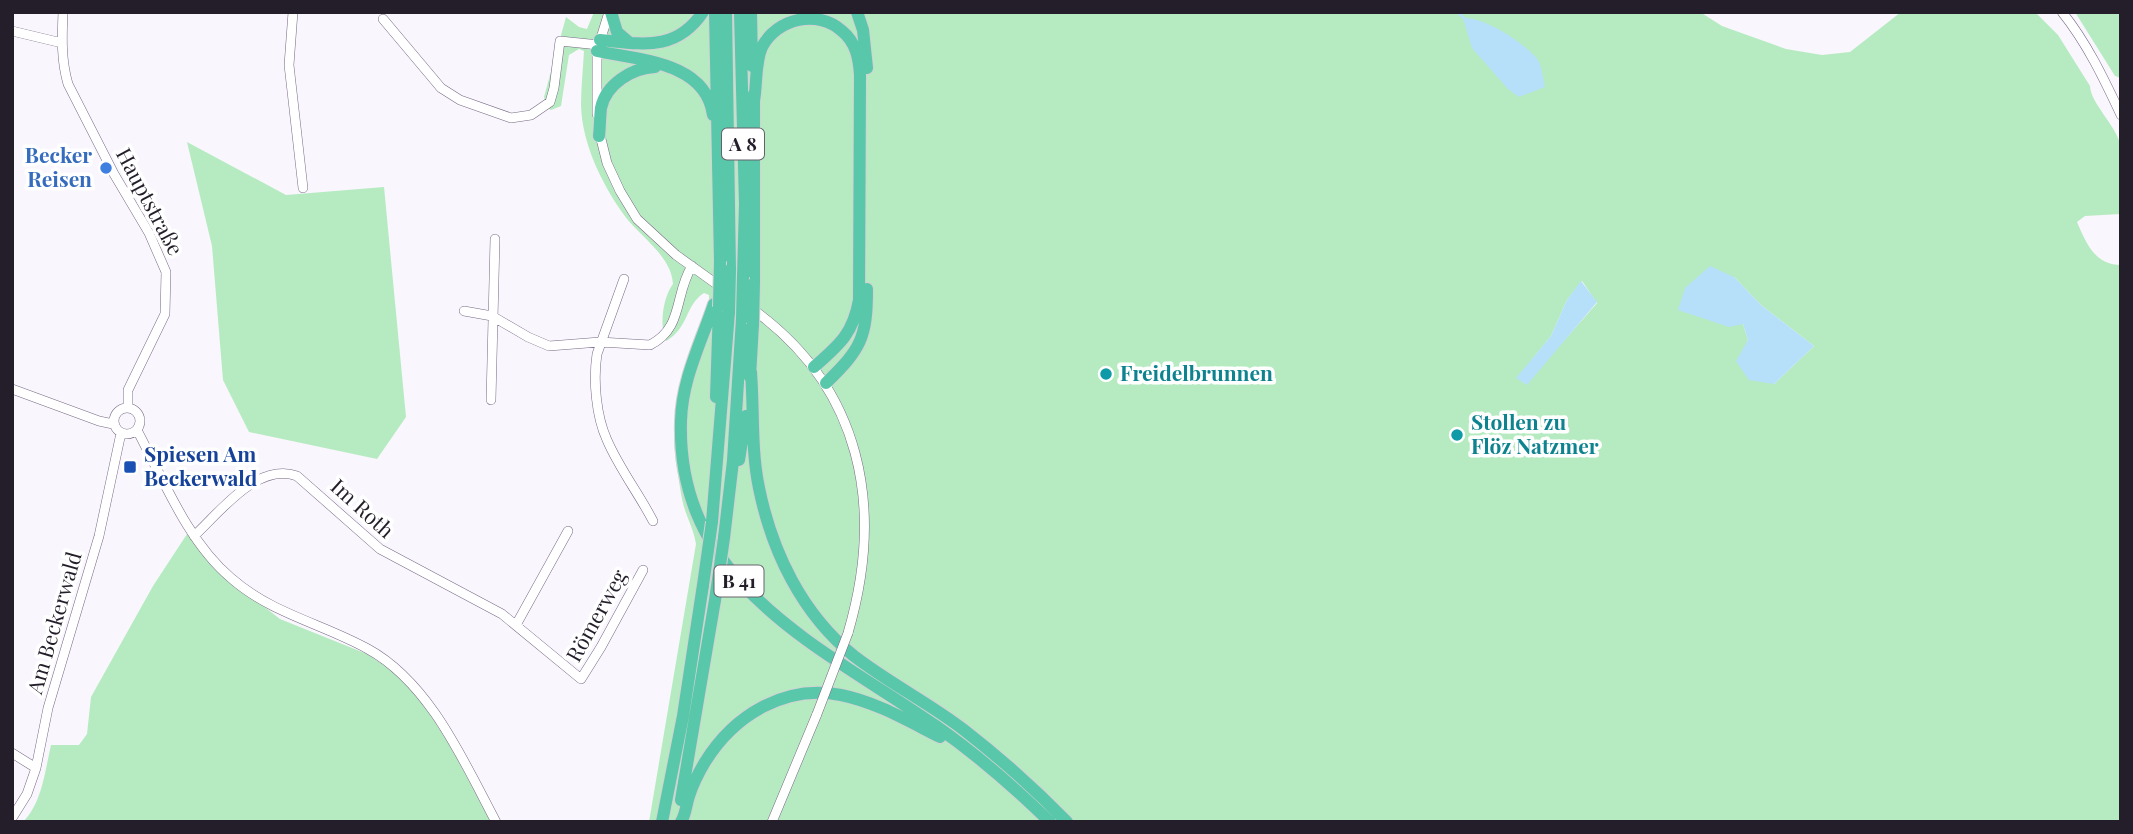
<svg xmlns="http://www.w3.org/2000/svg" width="2133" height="834" font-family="'Playfair Display',serif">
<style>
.green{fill:#b6ebc1;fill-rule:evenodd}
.water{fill:#b6dffa}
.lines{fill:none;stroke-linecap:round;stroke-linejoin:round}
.stream{stroke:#b6dffa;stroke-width:2.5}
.minor-casing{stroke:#776a86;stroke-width:10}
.highway-casing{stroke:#d3d2d4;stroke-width:14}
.minor{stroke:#fff;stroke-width:9}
.highway{stroke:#59c7a9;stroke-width:12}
.minor-bridge-casing{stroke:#776a86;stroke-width:10;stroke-linecap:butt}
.highway-bridge-casing{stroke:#d3d2d4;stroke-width:14;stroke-linecap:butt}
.minor-bridge{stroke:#fff;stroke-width:9}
.highway-bridge{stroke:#59c7a9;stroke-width:12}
.shop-dot{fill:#3f7fe0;stroke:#fff;stroke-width:2.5}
.culture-dot{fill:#0f9aa8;stroke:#fff;stroke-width:2.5}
.transit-dot{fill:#1a4fb4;stroke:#fff;stroke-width:2.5}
.labels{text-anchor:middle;stroke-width:7;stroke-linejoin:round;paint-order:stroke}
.shield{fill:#fff;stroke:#66626a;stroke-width:2}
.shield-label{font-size:19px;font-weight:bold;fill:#241e2a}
.shop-label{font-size:21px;font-weight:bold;fill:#366cbe;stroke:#fff;text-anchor:end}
.street-label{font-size:21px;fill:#241e2a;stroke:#fff}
.culture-label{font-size:21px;font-weight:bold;fill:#0d838f;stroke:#fff;text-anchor:start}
.transit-label{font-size:21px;font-weight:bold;fill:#164399;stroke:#fff;text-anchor:start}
</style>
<rect width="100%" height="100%" fill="#f9f6fd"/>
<path class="green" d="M594,12H1700L1722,26L1747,35L1786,49L1822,55L1850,52L1901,12H2035L2058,35L2090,86C2091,104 2116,125 2121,146C2124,163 2121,195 2121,214L2085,216L2077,222C2086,243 2095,265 2121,265V822H649L696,544C694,532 690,524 686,513C681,500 680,484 677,470C667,410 685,357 709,302V295L704,293C685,305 689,328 666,341C659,325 663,297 673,284C671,255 640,237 624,215C602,184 582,144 581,105C581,88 583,69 584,51L579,49L569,55L561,106L551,110L547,108L544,97L566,17L579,27L587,29ZM1734,277L1762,306L1814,346L1774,384L1742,353L1748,340L1743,324ZM1582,281L1597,303L1526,384L1517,378L1551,336L1567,300Z
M2075,12H2121V78L2115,76Z
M187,142L286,195L384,187L406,417L377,459L249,432L223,380L212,246Z
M189,531L230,580L280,619L367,654L410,683L451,747L491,822H23C42,803 45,771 51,745H79L87,734L91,697L153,586Z"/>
<path class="water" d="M1463,18C1485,17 1525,43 1538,60C1542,67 1543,79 1545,87L1519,97L1508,89L1472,48Z
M1710,266L1734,277L1762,306L1814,346L1774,384L1749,380L1736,361L1748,340L1743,324L1729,327L1678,310L1685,288Z
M1581,281L1597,302L1527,385L1516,378L1551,336L1567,300Z"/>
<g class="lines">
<path class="stream" d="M1457,12L1465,19"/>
<defs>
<path id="minor" d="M63,12C62,37 61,60 68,84L114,174L149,233L166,272L165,314L128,390V408
M293,12L289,65L303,188
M2062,12C2087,43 2104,79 2121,115
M383,19L441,88L460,100L511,118L531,115L550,102L554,88L560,41L599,45
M12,31L62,43
M597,114V51L609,12
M599,131L607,163L620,191L637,219L676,255L722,288
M624,279L597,354C593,380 596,416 607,440C619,468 639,494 653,521
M751,308C862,387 885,507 848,633
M464,311L492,316L528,337L549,346L600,342L650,345C684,328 674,294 692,266
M12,389L99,421L113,424
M491,400L495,239
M114 421a13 13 0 1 1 26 0a13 13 0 1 1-26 0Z
M137,430C163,479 188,542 231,578C272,614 321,623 368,649C430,683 464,762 496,822
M194,536C220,512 257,462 297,476L380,549L502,614L581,679L601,647L643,570
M516,625L568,531
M12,753L36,768
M12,818L27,794L36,768L48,708L99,536L121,433
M772,822L817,714"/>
<path id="highway" d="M611,12L617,32L630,43
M715,12L720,261
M726,12L730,270
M740,12L745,204L743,277
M751,12L752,66
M857,12L863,30L867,68
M600,40C642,44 676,52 703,12
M597,51C639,60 706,62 713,115
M754,94V283
M754,101C757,84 755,62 762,47C777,18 818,9 842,31C856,42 859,59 860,75L859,300C853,334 839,345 814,367
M599,136C600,127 600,117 601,108C606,84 632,68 655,67
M714,304C701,343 682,379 681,421C676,585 822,647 936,726C976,754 1014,787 1050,822
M751,372C754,411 751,450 759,488C772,552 802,614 854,656C889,683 929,703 964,730C1000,758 1035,789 1067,822
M750,377L753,324
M826,383C861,349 867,338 867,289
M716,397L719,307
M739,460L746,416
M712,522L729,312
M724,538L733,461L742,319
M681,800L715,600
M662,822L683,716L703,585
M681,822C686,814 686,805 689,796C693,784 699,772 705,762C734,715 785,684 841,695C876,702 908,721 940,737"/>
</defs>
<use href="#minor" class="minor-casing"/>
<use href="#highway" class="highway-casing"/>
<use href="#minor" class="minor"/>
<use href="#highway" class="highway"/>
<defs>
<path id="minor-bridge" d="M817,714L848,633"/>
<path id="highway-bridge" d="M719,307L720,261
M729,312L730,270
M742,319L743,277
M753,324L754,283
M703,585L712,522
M715,600L724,538"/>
</defs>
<use href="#minor-bridge" class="minor-bridge-casing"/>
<use href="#highway-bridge" class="highway-bridge-casing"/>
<use href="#minor-bridge" class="minor-bridge"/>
<use href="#highway-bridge" class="highway-bridge"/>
</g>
<circle class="shop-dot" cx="106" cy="168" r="7"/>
<g class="culture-dot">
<circle cx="1106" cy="374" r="7"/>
<circle cx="1457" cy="435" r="7"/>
</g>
<rect class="transit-dot" x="123" y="460" width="14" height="14" rx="3.5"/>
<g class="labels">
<g class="shield">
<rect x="722" y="128.5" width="42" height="31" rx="5"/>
<rect x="714.5" y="565.5" width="49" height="31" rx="5"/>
</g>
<g class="shield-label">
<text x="743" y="151">A 8</text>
<text x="739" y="588">B 41</text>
</g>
<g class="shop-label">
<text x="92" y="163">Becker<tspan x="92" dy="24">Reisen</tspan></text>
</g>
<g class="street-label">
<text transform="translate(149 202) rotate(62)" y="7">Hauptstraße</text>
<text transform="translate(362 509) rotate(42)" y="7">Im Roth</text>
<text transform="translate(597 616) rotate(-61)" y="7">Römerweg</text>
<text transform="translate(55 623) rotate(-74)" y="7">Am Beckerwald</text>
</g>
<g class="culture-label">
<text x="1120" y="381">Freidelbrunnen</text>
<text x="1471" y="430">Stollen zu<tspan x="1471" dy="24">Flöz Natzmer</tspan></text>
</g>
<g class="transit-label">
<text x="144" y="462">Spiesen Am<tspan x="144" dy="24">Beckerwald</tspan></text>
</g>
</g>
<rect width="2133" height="834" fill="none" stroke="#241e2a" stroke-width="28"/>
</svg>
